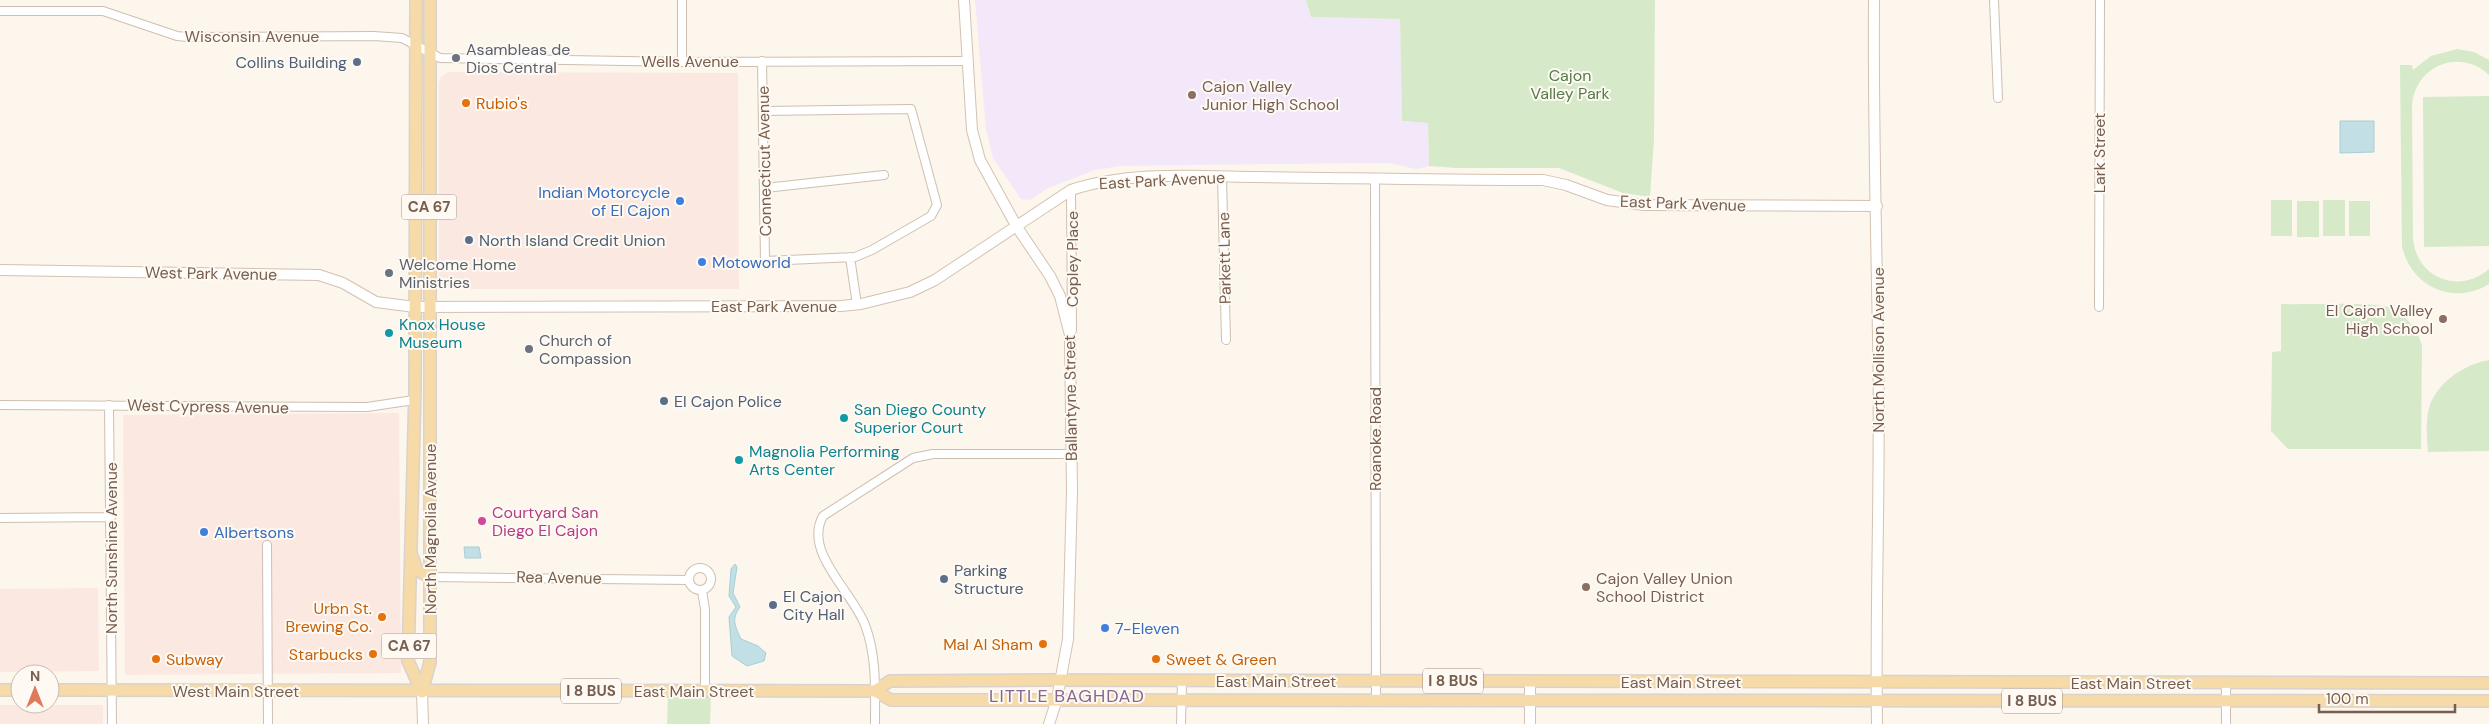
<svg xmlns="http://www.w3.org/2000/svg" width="2489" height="724" font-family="'DM Sans',sans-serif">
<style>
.commercial{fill:#fbe9e1}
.education{fill:#f3e8f9}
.green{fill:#d6eaca}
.water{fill:#c1dfe5;stroke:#a7ced7}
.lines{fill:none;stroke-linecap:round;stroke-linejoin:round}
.street-casing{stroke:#cebfb1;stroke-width:10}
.secondary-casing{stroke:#d4c1b1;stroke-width:12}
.primary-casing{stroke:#d9d2ce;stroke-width:14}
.street{stroke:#fff;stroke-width:8}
.secondary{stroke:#fff;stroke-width:10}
.primary{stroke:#f6dba9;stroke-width:11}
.worship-dot{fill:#6b7280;stroke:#fefaf3;stroke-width:2}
.service-dot{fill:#5c6f8a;stroke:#fefaf3;stroke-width:2}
.education-dot{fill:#8d6e63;stroke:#fefaf3;stroke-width:2}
.food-dot{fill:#e8710a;stroke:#fefaf3;stroke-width:2}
.shop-dot{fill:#3f7fe0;stroke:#fefaf3;stroke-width:2}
.culture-dot{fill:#0f9aa8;stroke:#fefaf3;stroke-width:2}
.hotel-dot{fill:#d1479c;stroke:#fefaf3;stroke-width:2}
.labels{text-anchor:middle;stroke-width:4;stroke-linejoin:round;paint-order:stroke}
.shield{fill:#fefaf3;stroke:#a08d80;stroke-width:1}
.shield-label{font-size:15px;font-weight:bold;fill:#775e4f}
.street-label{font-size:16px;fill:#775e4f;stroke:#fefaf3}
.worship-label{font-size:16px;fill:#5b616d;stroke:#fefaf3;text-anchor:start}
.service-label{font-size:16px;fill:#4e5e75;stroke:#fefaf3;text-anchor:start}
.park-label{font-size:16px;fill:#557c48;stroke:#fefaf3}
.education-label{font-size:16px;fill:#785e54;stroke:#fefaf3;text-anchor:start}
.food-label{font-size:16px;fill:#c56008;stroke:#fefaf3;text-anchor:start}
.shop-label{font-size:16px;fill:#366cbe;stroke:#fefaf3;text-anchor:start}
.culture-label{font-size:16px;fill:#0d838f;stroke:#fefaf3;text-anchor:start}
.hotel-label{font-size:16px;fill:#b23c85;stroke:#fefaf3;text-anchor:start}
.neighbourhood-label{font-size:18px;letter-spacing:1px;fill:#856792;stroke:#fefaf3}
</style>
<rect width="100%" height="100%" fill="#fcf6ec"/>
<path class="commercial" d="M448,72L738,73L739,289H442L439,283V83L441,77Z
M399,413L401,673L125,675L123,415Z
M98,588L99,671L0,672V589Z
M0,705H103V724H0Z"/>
<path class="education" d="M975,0H1306L1311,17L1400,19L1402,121L1428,123L1429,166L1416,169L1389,163H1360L1120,166L1095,170L1048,188L1030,200L1021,199L993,158L986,129Z"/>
<path class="green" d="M1306,0H1655L1654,140L1650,197L1623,193L1559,168H1456L1429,166L1428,123L1402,121L1400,19L1311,17Z
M2457,49L2474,52L2489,60V75C2460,47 2415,66 2412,105L2413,238C2416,278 2459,295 2489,269V284C2453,306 2412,287 2402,247L2400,65H2412L2413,70L2431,56Z
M2489,96V246L2424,247L2423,97Z
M2271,200H2292V236H2271Z
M2323,200H2345V236H2323Z
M2297,201H2319V237H2297Z
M2349,201H2370V236H2349Z
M2281,304C2304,305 2373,301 2391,308C2405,314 2419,331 2422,346L2421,449H2288L2271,431L2272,352L2281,351Z
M2489,360V451L2428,452C2427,438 2425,419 2430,405C2439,381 2465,364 2489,360Z
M668,695H711L710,724H667Z"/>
<path class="water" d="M2340,121H2374V152L2340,153Z
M464,547H479L481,558H465Z
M735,564L737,567L733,593L740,607C731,619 735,626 741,639L758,646L766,653L764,661L747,666L732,656L729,617L736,607L729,596L731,569Z"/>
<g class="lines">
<defs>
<path id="street" d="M682,0V62
M1994,0L1998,98
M0,11H103L177,36L187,37L374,36L402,38L440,58L682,62L967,61
M762,61L765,261L855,257L872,250L931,216L937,205L911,109L764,111
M1222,177L1226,340
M1375,178L1376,699
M765,188L884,175
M1071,190L1072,330
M850,257L857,305
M2099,307L2100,0
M0,405L367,407L414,400
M109,405L112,724
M0,518L111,517
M267,545L268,724
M689 579a11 11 0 1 1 22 0a11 11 0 1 1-22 0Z
M430,577L689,580
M702,591L705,609V691
M875,724C875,691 877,656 865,625C852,591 803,552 823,516L913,458L933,454H1072
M1181,724L1182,681
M2226,724V684"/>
<path id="secondary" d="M964,0L972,130L980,160L1017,227L1050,276L1060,296L1070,335L1072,492L1068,639L1057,699L1049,724
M1874,0C1873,112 1876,224 1878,336C1881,465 1875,595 1877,724
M0,270L319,275L343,283L376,302L415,307L841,306L861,304L910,292L935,280L1071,190C1129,171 1195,176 1255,177C1351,178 1447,180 1543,180L1566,185L1607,200L1644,205L1877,206
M422,692L423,724
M1530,724V681"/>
<path id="primary" d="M416,0L415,390L408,661L422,692
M412,556L417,570L430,577
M0,690H20
M50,690L875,691L891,700L2489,701
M875,691L890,681L1040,680L2489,683
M422,692L430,662V0"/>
</defs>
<use href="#street" class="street-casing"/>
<use href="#secondary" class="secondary-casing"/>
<use href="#primary" class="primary-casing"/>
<use href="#street" class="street"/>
<use href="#secondary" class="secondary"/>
<use href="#primary" class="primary"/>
</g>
<g class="worship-dot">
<circle cx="456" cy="58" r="5"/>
<circle cx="389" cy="273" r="5"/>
<circle cx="529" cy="349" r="5"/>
</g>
<g class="service-dot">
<circle cx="357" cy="62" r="5"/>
<circle cx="469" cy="240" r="5"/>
<circle cx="664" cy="401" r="5"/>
<circle cx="944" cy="579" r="5"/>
<circle cx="773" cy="605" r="5"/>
</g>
<g class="education-dot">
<circle cx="1192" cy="95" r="5"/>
<circle cx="2443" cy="319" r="5"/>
<circle cx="1586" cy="587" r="5"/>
</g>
<g class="food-dot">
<circle cx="466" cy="103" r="5"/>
<circle cx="382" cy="617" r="5"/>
<circle cx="1043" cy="644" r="5"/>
<circle cx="373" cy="654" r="5"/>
<circle cx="156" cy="659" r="5"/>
<circle cx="1156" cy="659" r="5"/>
</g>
<g class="shop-dot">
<circle cx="680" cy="201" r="5"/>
<circle cx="702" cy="262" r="5"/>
<circle cx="204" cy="532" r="5"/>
<circle cx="1105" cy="628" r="5"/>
</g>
<g class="culture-dot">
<circle cx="389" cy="333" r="5"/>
<circle cx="844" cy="418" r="5"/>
<circle cx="739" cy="460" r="5"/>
</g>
<circle class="hotel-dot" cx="482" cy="521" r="5"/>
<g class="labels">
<g class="shield">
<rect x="401.5" y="194.5" width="55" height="25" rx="4"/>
<rect x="381.5" y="633.5" width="55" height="25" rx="4"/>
<rect x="1423" y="668.5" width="60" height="25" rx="4"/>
<rect x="561" y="678.5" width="60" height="25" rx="4"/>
<rect x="2002" y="688.5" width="60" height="25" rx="4"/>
</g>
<g class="shield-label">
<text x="429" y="212">CA 67</text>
<text x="409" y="651">CA 67</text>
<text x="1453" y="686">I 8 BUS</text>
<text x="591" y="696">I 8 BUS</text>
<text x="2032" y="706">I 8 BUS</text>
</g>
<g class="street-label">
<text x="252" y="42">Wisconsin Avenue</text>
<text x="690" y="67">Wells Avenue</text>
<text transform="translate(2099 153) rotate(-90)" y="6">Lark Street</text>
<text transform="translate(764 161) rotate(-91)" y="6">Connecticut Avenue</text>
<text transform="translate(1162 180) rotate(-3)" y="6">East Park Avenue</text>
<text transform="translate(1683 203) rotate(2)" y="6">East Park Avenue</text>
<text transform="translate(1224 258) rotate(-91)" y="6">Parkett Lane</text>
<text transform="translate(1072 259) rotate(-90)" y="6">Copley Place</text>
<text transform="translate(211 273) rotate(1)" y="6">West Park Avenue</text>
<text x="774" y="312">East Park Avenue</text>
<text transform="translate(1878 350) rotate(-90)" y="6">North Mollison Avenue</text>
<text transform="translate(1070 398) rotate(-91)" y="6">Ballantyne Street</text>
<text transform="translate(208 406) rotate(1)" y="6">West Cypress Avenue</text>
<text transform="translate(1375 439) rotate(-90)" y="6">Roanoke Road</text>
<text transform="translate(430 529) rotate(-90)" y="6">North Magnolia Avenue</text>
<text transform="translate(111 548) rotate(-90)" y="6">North Sunshine Avenue</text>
<text transform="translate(559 577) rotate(1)" y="6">Rea Avenue</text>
<text x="1276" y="687">East Main Street</text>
<text x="1681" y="688">East Main Street</text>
<text x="2131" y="689">East Main Street</text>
<text x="236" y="697">West Main Street</text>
<text x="694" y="697">East Main Street</text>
</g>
<g class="worship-label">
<text x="466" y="55">Asambleas de<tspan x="466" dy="18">Dios Central</tspan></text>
<text x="399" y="270">Welcome Home<tspan x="399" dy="18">Ministries</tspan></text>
<text x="539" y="346">Church of<tspan x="539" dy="18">Compassion</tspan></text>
</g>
<g class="service-label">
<text x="347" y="68" text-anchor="end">Collins Building</text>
<text x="479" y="246">North Island Credit Union</text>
<text x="674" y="407">El Cajon Police</text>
<text x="954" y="576">Parking<tspan x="954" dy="18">Structure</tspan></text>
<text x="783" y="602">El Cajon<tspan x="783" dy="18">City Hall</tspan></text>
</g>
<g class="park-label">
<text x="1570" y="81">Cajon<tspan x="1570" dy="18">Valley Park</tspan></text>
</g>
<g class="education-label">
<text x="1202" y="92">Cajon Valley<tspan x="1202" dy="18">Junior High School</tspan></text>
<text x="2433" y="316" text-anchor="end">El Cajon Valley<tspan x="2433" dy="18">High School</tspan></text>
<text x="1596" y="584">Cajon Valley Union<tspan x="1596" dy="18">School District</tspan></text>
</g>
<g class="food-label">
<text x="476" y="109">Rubio's</text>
<text x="372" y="614" text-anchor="end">Urbn St.<tspan x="372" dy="18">Brewing Co.</tspan></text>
<text x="1033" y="650" text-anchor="end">Mal Al Sham</text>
<text x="363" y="660" text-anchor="end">Starbucks</text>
<text x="166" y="665">Subway</text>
<text x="1166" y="665">Sweet &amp; Green</text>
</g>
<g class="shop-label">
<text x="670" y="198" text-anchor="end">Indian Motorcycle<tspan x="670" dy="18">of El Cajon</tspan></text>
<text x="712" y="268">Motoworld</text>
<text x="214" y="538">Albertsons</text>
<text x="1115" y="634">7-Eleven</text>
</g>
<g class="culture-label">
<text x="399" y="330">Knox House<tspan x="399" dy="18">Museum</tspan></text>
<text x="854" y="415">San Diego County<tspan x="854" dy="18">Superior Court</tspan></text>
<text x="749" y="457">Magnolia Performing<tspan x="749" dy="18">Arts Center</tspan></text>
</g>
<g class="hotel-label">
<text x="492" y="518">Courtyard San<tspan x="492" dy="18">Diego El Cajon</tspan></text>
</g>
<g class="neighbourhood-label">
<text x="1067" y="702">LITTLE BAGHDAD</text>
</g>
</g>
<g transform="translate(35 689)"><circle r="24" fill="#fefaf3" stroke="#c8bcb1"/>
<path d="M0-4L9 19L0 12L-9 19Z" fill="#de7a59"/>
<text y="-8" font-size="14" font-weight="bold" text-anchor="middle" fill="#775e4f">N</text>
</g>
<path d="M2319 704v8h136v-8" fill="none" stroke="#775e4f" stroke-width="2.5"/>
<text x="2326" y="704" font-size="15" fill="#775e4f" stroke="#fefaf3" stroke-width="4" paint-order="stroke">100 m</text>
</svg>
